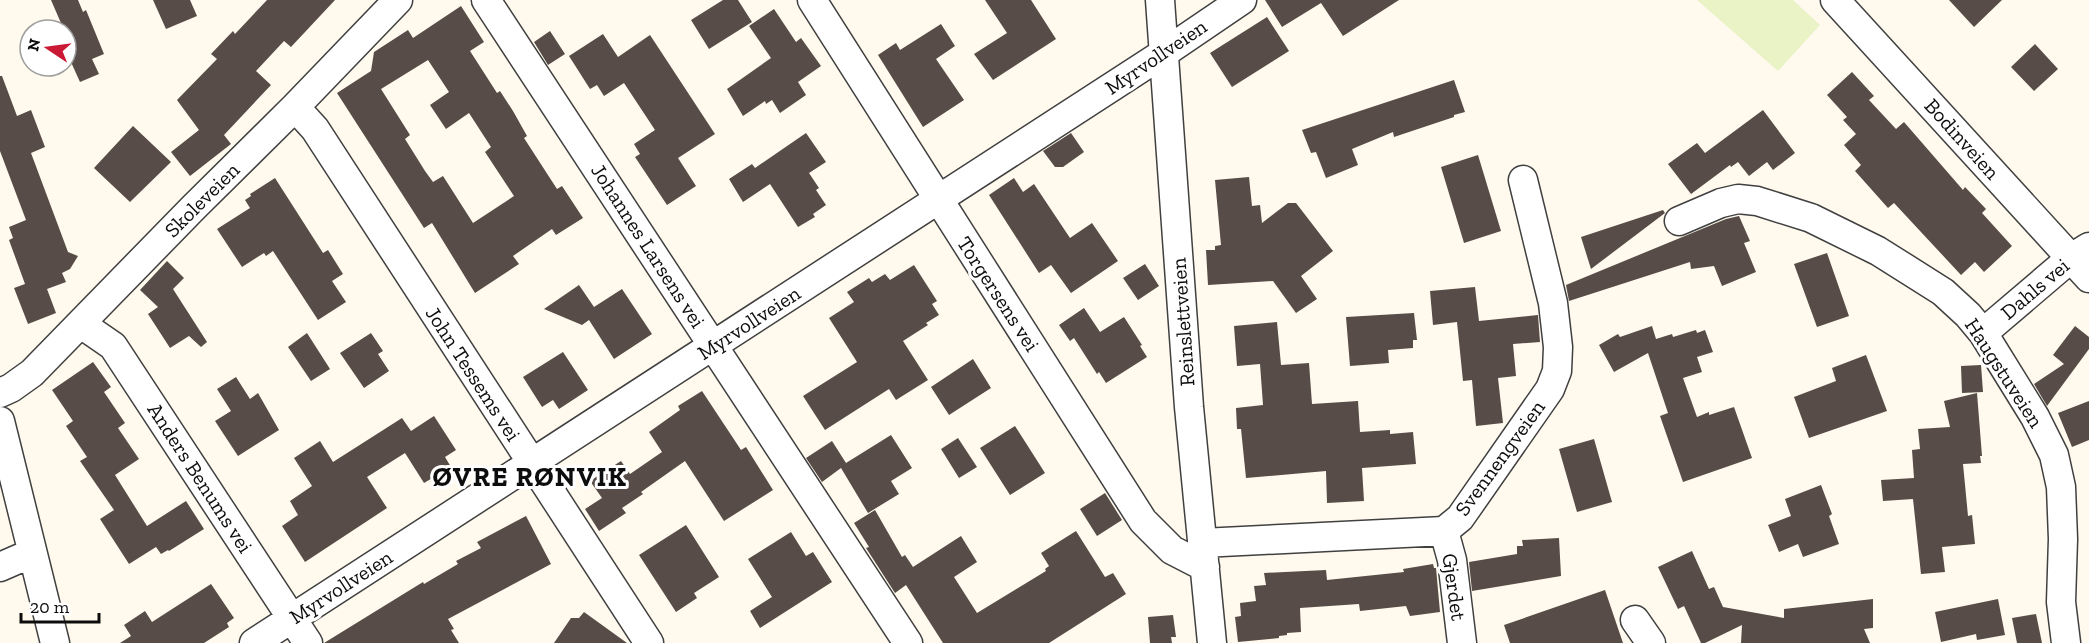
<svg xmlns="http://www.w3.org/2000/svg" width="2089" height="643" font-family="'Zilla Slab',serif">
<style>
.pitch{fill:#e9f3c6}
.building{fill:#574c48;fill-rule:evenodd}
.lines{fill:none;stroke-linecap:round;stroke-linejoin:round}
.street-casing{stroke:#404040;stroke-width:31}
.street{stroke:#fff;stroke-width:28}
.labels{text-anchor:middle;stroke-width:6;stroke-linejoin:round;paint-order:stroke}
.street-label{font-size:21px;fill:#0d0d0d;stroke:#fff}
.district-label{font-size:27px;font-weight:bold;letter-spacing:1.5px;fill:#0d0d0d;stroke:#fff}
</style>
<rect width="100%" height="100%" fill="#fffaed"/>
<path class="pitch" d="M1697,0H1793L1820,25L1778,71Z"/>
<path class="building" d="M51,0H78L83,12L86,10L104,54L92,59L99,74L80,82L66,51V30H64Z
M153,0H190L197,16L166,29Z
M267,0H335L291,47L284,41L256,71L271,85L224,135L231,144L190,176L171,152L199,130L177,100L217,59L211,54L233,31L235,34Z
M723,0H738L752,22L709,49L691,20Z
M985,0H1031L1056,39L993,80L974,54L1007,33Z
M1265,0H1399L1343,36L1321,3L1282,27Z
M1949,0H2002L1974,27Z
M461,6L484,42L470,51L497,93L500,91L513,111L527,136L524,138L557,189L562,186L583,218L556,235L552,229L513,256L519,264L475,293L432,223L424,228L337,93L371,71L374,52L408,30L413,38ZM428,60L449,92L430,105L446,129L469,113L491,147L485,152L514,196L473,223L443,176L433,182L425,171L405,139L410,135L381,89Z
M774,9L796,42L801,38L821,66L798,82L806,95L780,113L772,100L766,104L765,101L743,116L727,89L771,58L749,26Z
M1267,17L1289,51L1232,87L1210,53Z
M941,24L955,46L936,59L964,100L923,127L878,55L896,43L900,50Z
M550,31L565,54L548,65L534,42Z
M603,34L618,57L650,35L715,134L678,158L696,186L667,205L635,157L640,154L634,144L655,130L624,83L604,96L597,85L590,89L569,56Z
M2035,44L2058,69L2034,91L2011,67Z
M1852,72L1874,96L1869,100L1896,129L1904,122L1963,190L1965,187L1986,209L1982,213L2012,246L1984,272L1975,262L1961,275L1894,203L1888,208L1855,171L1861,165L1844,145L1856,134L1843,120L1847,117L1827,95Z
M0,76H2L17,116L31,110L45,147L31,153L68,252L78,256L70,269L62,273L66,282L47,289L56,313L28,324L14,288L25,284L9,240L13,238L9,227L26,220L0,151Z
M1454,80L1465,112L1454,115V117L1394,137L1393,132L1352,149L1358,165L1326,178L1316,152L1311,153L1302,130Z
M1763,110L1795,153L1773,170L1767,162L1749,176L1738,162L1731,167L1730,165L1691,194L1668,164L1697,143L1705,153Z
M133,126L171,162L130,202L94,168Z
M806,133L826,162L809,173L819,188L816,190L826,205L813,214L815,217L798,227L770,184L743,202L729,179L752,164L755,168Z
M1071,133L1084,152L1063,167H1055L1043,151Z
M1478,155L1501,231L1464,243L1441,167Z
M1249,177L1252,206L1260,205L1262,223L1288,203H1296L1333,251L1301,276L1317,299L1296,313L1273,281L1208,285L1206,250H1215V246L1221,245L1215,180Z
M275,178L323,253L328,250L343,274L332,281L346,302L318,320L273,251L266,256L264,253L242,267L217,229L250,208L245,200L251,196L250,194Z
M1014,178L1023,192L1034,184L1070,238L1092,223L1118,261L1071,293L1051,265L1039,273L989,195Z
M1663,210L1665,213L1591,269L1581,237Z
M1739,216L1750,241L1744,243L1756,272L1722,286L1714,266L1691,269L1690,262L1569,301L1566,285L1726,219Z
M1827,253L1849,316L1817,327L1794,264Z
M167,261L184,278L173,289L207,342L201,347L189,336L170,348L148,314L158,307L140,290Z
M1145,264L1159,286L1138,300L1123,278Z
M914,265L937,301L932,304L939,315L926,323L928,325L903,341L928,380L896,400L889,389L825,430L803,396L857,362L829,318L854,302L847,292L869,278L872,282L885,274L890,280Z
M579,285L594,307L622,289L652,334L614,359L589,320L582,325L544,309Z
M1475,287L1479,321L1538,315L1540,342L1513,344L1516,376L1498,378L1503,423L1476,426L1472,380L1463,381L1457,322L1433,325L1430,291Z
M1084,308L1100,332L1124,317L1142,345L1140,346L1147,357L1106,383L1099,372L1097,374L1074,338L1070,341L1059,325Z
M1414,313L1417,340H1413V348L1388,350L1389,363L1350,366L1346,317Z
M1277,322L1281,365L1309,363L1312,404L1358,401L1360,432L1390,430V434L1413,432L1416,464L1362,468L1364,501L1327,503L1326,471L1246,478L1241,429H1237L1236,408L1263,405L1260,364L1237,366L1234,326Z
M1652,326L1656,339L1672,334L1673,337L1696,330L1697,333L1705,330L1713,352L1697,357L1702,372L1683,378L1697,417L1709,412V415L1734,407L1752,458L1683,482L1660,416L1668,413L1648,353L1614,372L1599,345L1618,334L1620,337Z
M2075,326L2089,337V349L2047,406L2034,384L2064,364L2053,355Z
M307,333L330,369L311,381L288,347Z
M371,333L383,351L378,354L389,371L364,388L340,353Z
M563,352L588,390L559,409L553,400L542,407L523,377Z
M1866,355L1887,411L1809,438L1794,397L1836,381L1832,368Z
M973,359L991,388L949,415L931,387Z
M93,362L111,387L104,392L125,423L118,428L139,459L115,475L147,526L186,501L204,529L169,551L168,550L161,554L156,547L129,564L100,519L114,510L80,461L87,457L66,426L73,421L52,390Z
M1981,365L1983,392L1962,393L1961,366Z
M236,377L250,399L258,393L279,430L238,456L215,421L231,411L217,389Z
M702,391L741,450L746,447L773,490L724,521L685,461L641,492L643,494L622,508L626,513L599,531L585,509L602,498L590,481L621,461L630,474L662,452L649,432L680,410L678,406Z
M1977,393L1982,456H1980L1981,463L1963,464L1968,516L1972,515L1975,544L1942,547L1945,572L1921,574L1913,499L1883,501L1881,480L1914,478L1912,450L1920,449L1918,429L1950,427L1944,401Z
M2089,401V440L2072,447L2058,413Z
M434,416L456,450L445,457L451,467L424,483L405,453L367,477L387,508L305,562L282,526L298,515L290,501L312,486L294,458L320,441L333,462L402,418L411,431Z
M1015,426L1045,473L1010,495L980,448Z
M891,435L912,468L891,481L899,494L868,513L841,468L822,482L806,458L832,441L846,463Z
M958,438L977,467L959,478L941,449Z
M1594,439L1612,502L1577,512L1559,449Z
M1821,485L1832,514L1829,516L1839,544L1803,557L1798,544L1779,552L1768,525L1791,516L1785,499Z
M1105,493L1122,520L1097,536L1080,509Z
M875,510L902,557L905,555L913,567L961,536L977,562L954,577L977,613L1046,571L1045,569L1049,566L1041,553L1076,531L1105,577L1113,573L1126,594L1049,643H943L906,585L895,593L866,548L869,547L854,523Z
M526,516L551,564L448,619L454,629L451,630L459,643H324L423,582L424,584L458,564L456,561L481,548L477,542Z
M686,525L719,577L694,593L697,598L676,612L639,555Z
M791,532L806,556L813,552L832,582L760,628L750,611L772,597L748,559Z
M1559,538L1561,576L1472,591L1469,562L1517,554V546H1523L1522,540Z
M1692,551L1709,589L1714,587L1723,607L1784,618V609L1873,599V628L1864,629L1870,643H1741L1742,625L1705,643H1701L1684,606L1678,609L1658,567Z
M1433,564L1434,568H1436L1440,612L1410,616L1406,606L1360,611L1359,604L1300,608L1301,632L1287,633V635L1279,636V638L1238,642L1235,617L1241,616L1240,603L1256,601L1254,586L1266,585L1264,573L1326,570L1327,580L1404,572L1403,569Z
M211,584L234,618L227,623L229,627L204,643H120L131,636L124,625L145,611L152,622Z
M1605,590L1623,643H1510L1504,625Z
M1998,599L2005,635L1977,640L1976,634L1941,642L1935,612Z
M584,612L627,643H554L571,618H579Z
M2036,614L2042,643H2017L2012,618Z
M1173,615L1176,637H1171L1172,643H1150L1148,617Z"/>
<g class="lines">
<defs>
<path id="street" d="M486,0L908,643
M812,0L1143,521L1172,550L1205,567
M1160,0L1189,407L1212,643
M1835,0L2089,278
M295,107L315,129L649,643
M1679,221L1721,203L1738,199L1757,201L1811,218L1878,251L1943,292L1968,315L1983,333L2035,417L2054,455L2061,487L2063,539L2061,602L2066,643
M81,324L113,346L308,643
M1983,333L2071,258L2089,247
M0,393L11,388L32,373L193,208L295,107L398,0
M0,421L55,643
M1444,531L1452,560L1462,643
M1202,543L1444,531L1460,518L1550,389L1557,371L1558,347L1553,303L1523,180
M0,567L32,553
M1635,620L1651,643
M254,643L1164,53L1242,0"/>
</defs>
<use href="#street" class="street-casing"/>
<use href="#street" class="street"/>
</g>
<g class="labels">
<g class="street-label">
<text transform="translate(1156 57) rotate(-34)" y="7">Myrvollveien</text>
<text transform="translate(1962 139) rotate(48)" y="7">Bodinveien</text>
<text transform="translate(202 200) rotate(-45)" y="7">Skoleveien</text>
<text transform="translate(648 246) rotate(57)" y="7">Johannes Larsens vei</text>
<text transform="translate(2035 289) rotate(-40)" y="7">Dahls vei</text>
<text transform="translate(998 294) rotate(57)" y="7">Torgersens vei</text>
<text transform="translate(1183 322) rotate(-94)" y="7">Reinslettveien</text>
<text transform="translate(749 323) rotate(-33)" y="7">Myrvollveien</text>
<text transform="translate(2004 373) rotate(57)" y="7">Haugstuveien</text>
<text transform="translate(473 374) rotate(57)" y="7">John Tessems vei</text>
<text transform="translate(1500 458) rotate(-54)" y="7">Svennengveien</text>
<text transform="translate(200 478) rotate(57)" y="7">Anders Benums vei</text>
<text transform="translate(341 587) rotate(-33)" y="7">Myrvollveien</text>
<text transform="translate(1454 587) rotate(82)" y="7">Gjerdet</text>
</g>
<g class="district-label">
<text x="530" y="486">ØVRE RØNVIK</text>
</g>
</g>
<g transform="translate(48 48) rotate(283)"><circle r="28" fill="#ffffff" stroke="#9e9e9e" stroke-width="1.5"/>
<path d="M0-4.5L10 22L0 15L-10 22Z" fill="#ca1935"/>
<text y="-9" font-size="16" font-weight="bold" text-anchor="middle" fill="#0d0d0d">N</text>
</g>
<path d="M21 613v9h78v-9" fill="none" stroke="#0d0d0d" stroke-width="3"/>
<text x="30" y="613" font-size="18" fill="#0d0d0d" stroke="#ffffff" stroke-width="4.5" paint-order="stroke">20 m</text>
</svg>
